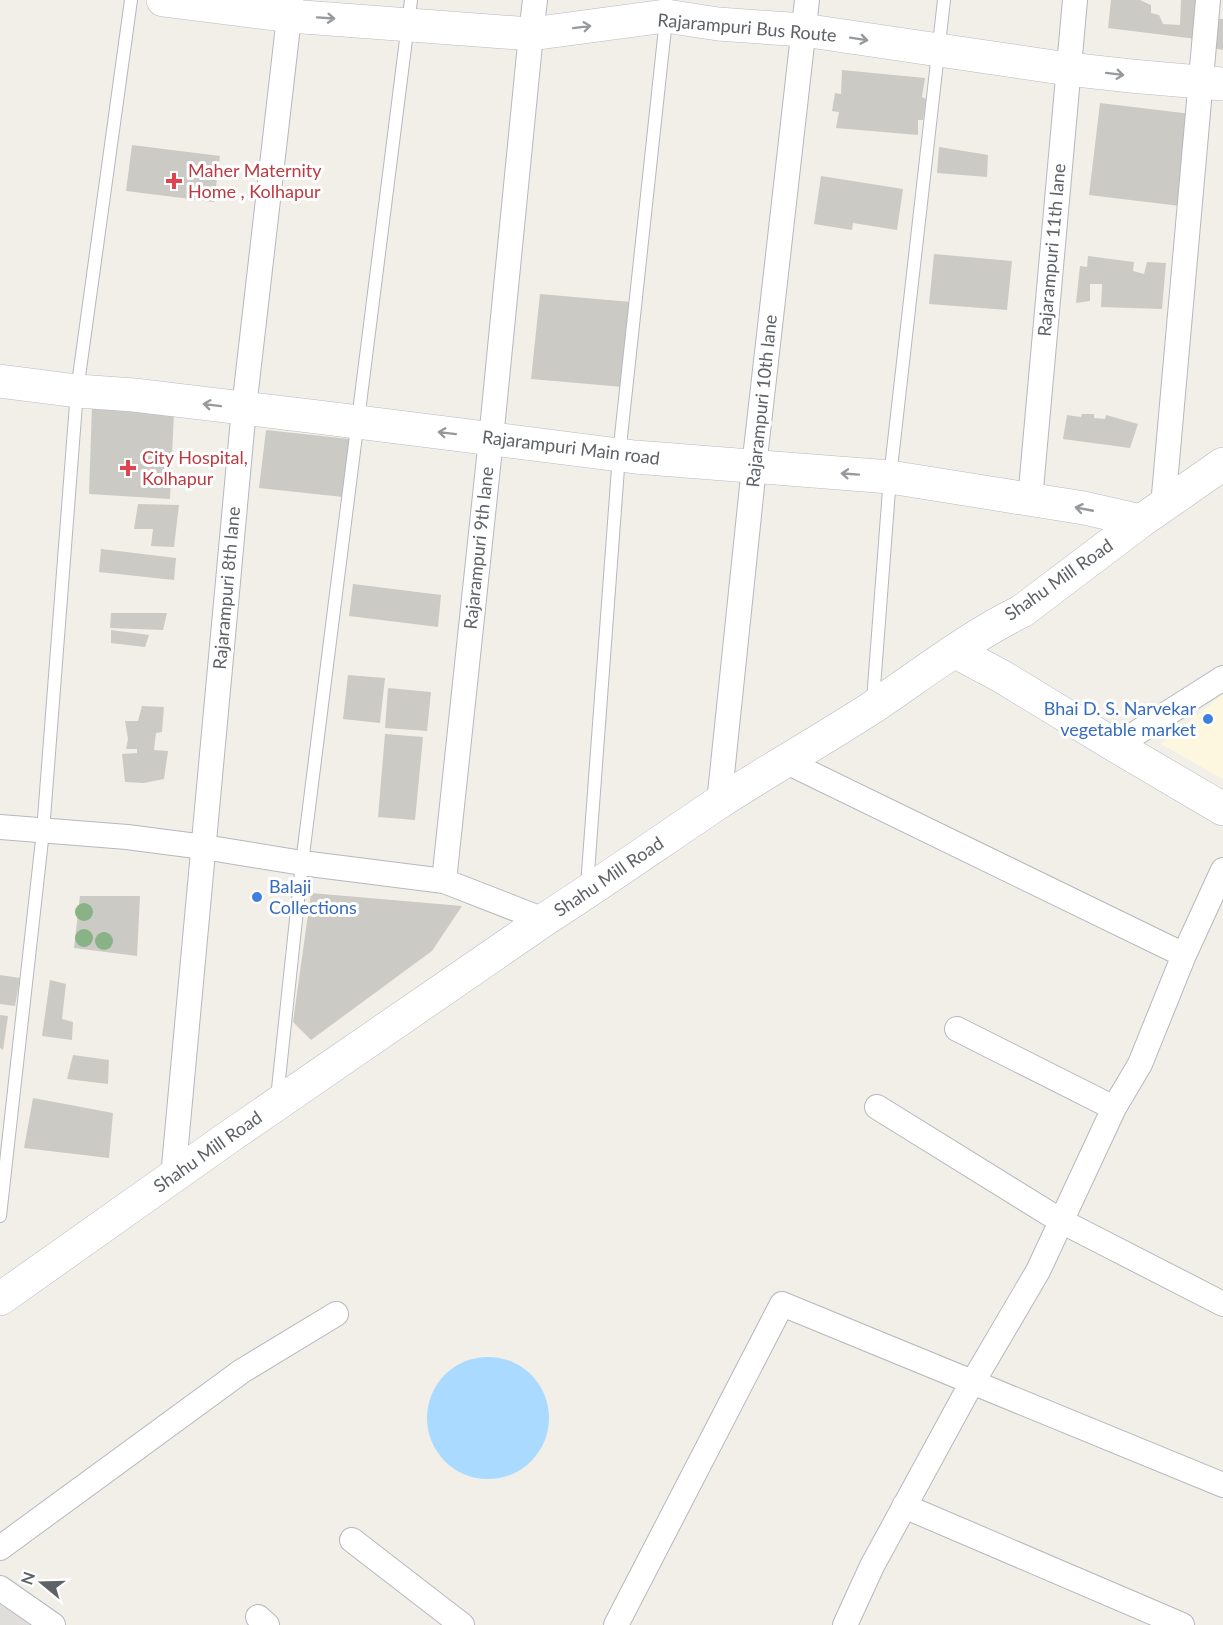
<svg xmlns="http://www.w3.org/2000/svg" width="1223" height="1625" font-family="Lato,sans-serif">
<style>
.commercial{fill:#fef7e0}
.industrial{fill:#e0deda}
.water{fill:#aadaff}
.building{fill:#cccac5}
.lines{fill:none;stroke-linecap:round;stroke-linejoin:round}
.lane-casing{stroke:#b5b8bc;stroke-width:14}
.street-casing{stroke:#b5b8bc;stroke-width:26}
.secondary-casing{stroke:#b6babf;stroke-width:34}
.lane{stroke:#fff;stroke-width:12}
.street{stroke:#fff;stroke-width:24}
.secondary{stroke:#fff;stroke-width:33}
.tree{fill:#89b387}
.oneway{stroke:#979a9d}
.health-dot{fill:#e0444e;stroke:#fff;stroke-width:2}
.shop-dot{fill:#3f7fe0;stroke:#fff;stroke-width:2}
.labels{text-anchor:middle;stroke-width:6;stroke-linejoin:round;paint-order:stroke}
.street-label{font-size:18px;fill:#5f6368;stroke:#fff}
.health-label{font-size:18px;fill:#be3a42;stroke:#fff;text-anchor:start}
.shop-label{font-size:18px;fill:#366cbe;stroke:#fff;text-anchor:end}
</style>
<rect width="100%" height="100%" fill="#f1efe8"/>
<path class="commercial" d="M1223,694V779L1161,744Z"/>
<path class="industrial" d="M0,1588L53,1625H0Z"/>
<path class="water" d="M427 1418a61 61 0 1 1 122 0a61 61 0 1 1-122 0Z"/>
<path class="building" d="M1111,0H1140L1151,5V13L1159,15L1163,24L1180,25L1181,0H1202L1196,39L1108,28Z
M1218,19H1223V50L1213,48Z
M842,70L925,78L922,97L926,99L923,120H918V135L836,128L839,112L832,111L835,93L841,94Z
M1100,103L1191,114L1180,206L1089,195Z
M132,145L220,156L214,202L126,191Z
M939,147L988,155L987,177L937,173Z
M821,176L903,189L897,230L853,223L852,230L814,224Z
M934,254L1012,261L1007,310L929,304Z
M1088,256L1134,262L1133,271L1144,274L1147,262L1166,263L1162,309L1101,307L1102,284H1090V301L1076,303L1080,266L1087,267Z
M540,294L631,302L623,387L531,379Z
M92,405L174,412L170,499L89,494Z
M1082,414H1094V418L1105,419L1106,415L1138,424L1130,448L1063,439L1067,415L1081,417Z
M266,430L350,439L343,497L259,488Z
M138,504L179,505L174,547L151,546L153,529H134Z
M101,549L176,558L174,580L99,572Z
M353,584L441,595L438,627L349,616Z
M111,613H167L163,630L110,628Z
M111,630L149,635L145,647L111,643Z
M348,675L385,678L380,723L343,719Z
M388,688L431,692L427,731L385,728Z
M142,706L164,707L162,732L156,733L154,750L168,751L164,779L144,783L125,782L122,754L137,753V749H126L128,739L125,721H138Z
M385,734L423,737L415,820L378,817Z
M311,893L462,906L432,951L311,1040L293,1022Z
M80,896H140L137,956L74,948Z
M0,975L20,978L15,1006L0,1004Z
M50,980L66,984L62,1019L73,1022L72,1040L42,1036Z
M0,1015L8,1016L3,1050L0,1048Z
M73,1055L109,1060L108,1084L67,1079Z
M33,1098L113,1113L109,1158L24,1148Z"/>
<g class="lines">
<defs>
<path id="lane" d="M873,700L890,477L944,0
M587,886L619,455L666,19
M277,1098L302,863L411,0
M0,1216L43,831L77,391L131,0"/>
<path id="street" d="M1030,500L1075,0
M1163,506L1208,0
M1116,746L1223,678
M785,761L1184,955
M719,803L754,467L807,0
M0,827L127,837L204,847L302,863L444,881L544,920
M444,881L491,439L531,34L535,0
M957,1029L1114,1108
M877,1107L1061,1221L1223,1304
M173,1177L244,408L291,0
M904,1506L1182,1625
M352,1540L462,1625
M0,1548L242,1371L336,1314
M0,1588L53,1625
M258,1617L267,1625
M616,1625L782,1304L1223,1485
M845,1625L872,1566L964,1397L1038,1271L1114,1108L1140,1064L1184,955L1223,870"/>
<path id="secondary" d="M163,0L290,16L531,34L666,16L718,24L803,30L1068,69L1131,76L1223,84
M0,381L77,391L134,395L326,418L635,457L890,477L1084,508L1141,521
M954,651L1001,676L1116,746L1223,809
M0,1299L226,1139L544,920C603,882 660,842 718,803C769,770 822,740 873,707C922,674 969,637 1022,611L1141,521L1223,464"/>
</defs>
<use href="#lane" class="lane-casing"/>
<use href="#street" class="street-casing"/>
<use href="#secondary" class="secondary-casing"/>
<use href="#lane" class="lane"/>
<use href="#street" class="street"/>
<use href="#secondary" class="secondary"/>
</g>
<g class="tree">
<circle cx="84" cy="912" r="9"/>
<circle cx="84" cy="938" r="9"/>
<circle cx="104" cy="941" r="9"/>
</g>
<defs><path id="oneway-shaft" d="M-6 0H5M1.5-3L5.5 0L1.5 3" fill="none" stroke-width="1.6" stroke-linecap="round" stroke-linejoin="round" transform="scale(1.5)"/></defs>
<g class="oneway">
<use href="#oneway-shaft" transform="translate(326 18) rotate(4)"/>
<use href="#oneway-shaft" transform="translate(582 27) rotate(-7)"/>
<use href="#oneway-shaft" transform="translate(859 39) rotate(9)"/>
<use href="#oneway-shaft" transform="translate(1115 74) rotate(7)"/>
<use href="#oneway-shaft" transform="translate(212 405) rotate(-173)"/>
<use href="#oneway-shaft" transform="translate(447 433) rotate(-173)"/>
<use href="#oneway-shaft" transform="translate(850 474) rotate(-176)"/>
<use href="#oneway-shaft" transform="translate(1084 509) rotate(-169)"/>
</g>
<g class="health-dot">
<path d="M171 172h6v6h6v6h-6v6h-6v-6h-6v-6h6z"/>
<path d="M125 459h6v6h6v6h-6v6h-6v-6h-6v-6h6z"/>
</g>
<g class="shop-dot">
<circle cx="1208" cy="719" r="6"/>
<circle cx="257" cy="897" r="6"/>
</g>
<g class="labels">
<g class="street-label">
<text transform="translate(747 28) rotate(5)" y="6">Rajarampuri Bus Route</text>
<text transform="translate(1052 250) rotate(-85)" y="6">Rajarampuri 11th lane</text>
<text transform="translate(762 401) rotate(-84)" y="6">Rajarampuri 10th lane</text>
<text transform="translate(571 448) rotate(7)" y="6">Rajarampuri Main road</text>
<text transform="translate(479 548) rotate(-84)" y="6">Rajarampuri 9th lane</text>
<text transform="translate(1059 580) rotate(-35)" y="6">Shahu Mill Road</text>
<text transform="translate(227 588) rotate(-85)" y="6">Rajarampuri 8th lane</text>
<text transform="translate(609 877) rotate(-34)" y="6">Shahu Mill Road</text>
<text transform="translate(208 1152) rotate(-35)" y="6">Shahu Mill Road</text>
</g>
<g class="health-label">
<text x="188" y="177">Maher Maternity<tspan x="188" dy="21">Home , Kolhapur</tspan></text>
<text x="142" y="464">City Hospital,<tspan x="142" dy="21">Kolhapur</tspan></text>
</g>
<g class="shop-label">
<text x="1196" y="715">Bhai D. S. Narvekar<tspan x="1196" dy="21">vegetable market</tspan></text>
<text x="269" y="893" text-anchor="start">Balaji<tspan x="269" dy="21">Collections</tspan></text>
</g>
</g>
<g transform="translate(42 1583) rotate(289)" stroke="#ffffff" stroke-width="4.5" paint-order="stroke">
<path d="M0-4.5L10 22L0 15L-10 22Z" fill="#5f6368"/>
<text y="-9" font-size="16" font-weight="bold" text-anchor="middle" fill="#5f6368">N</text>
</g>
</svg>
